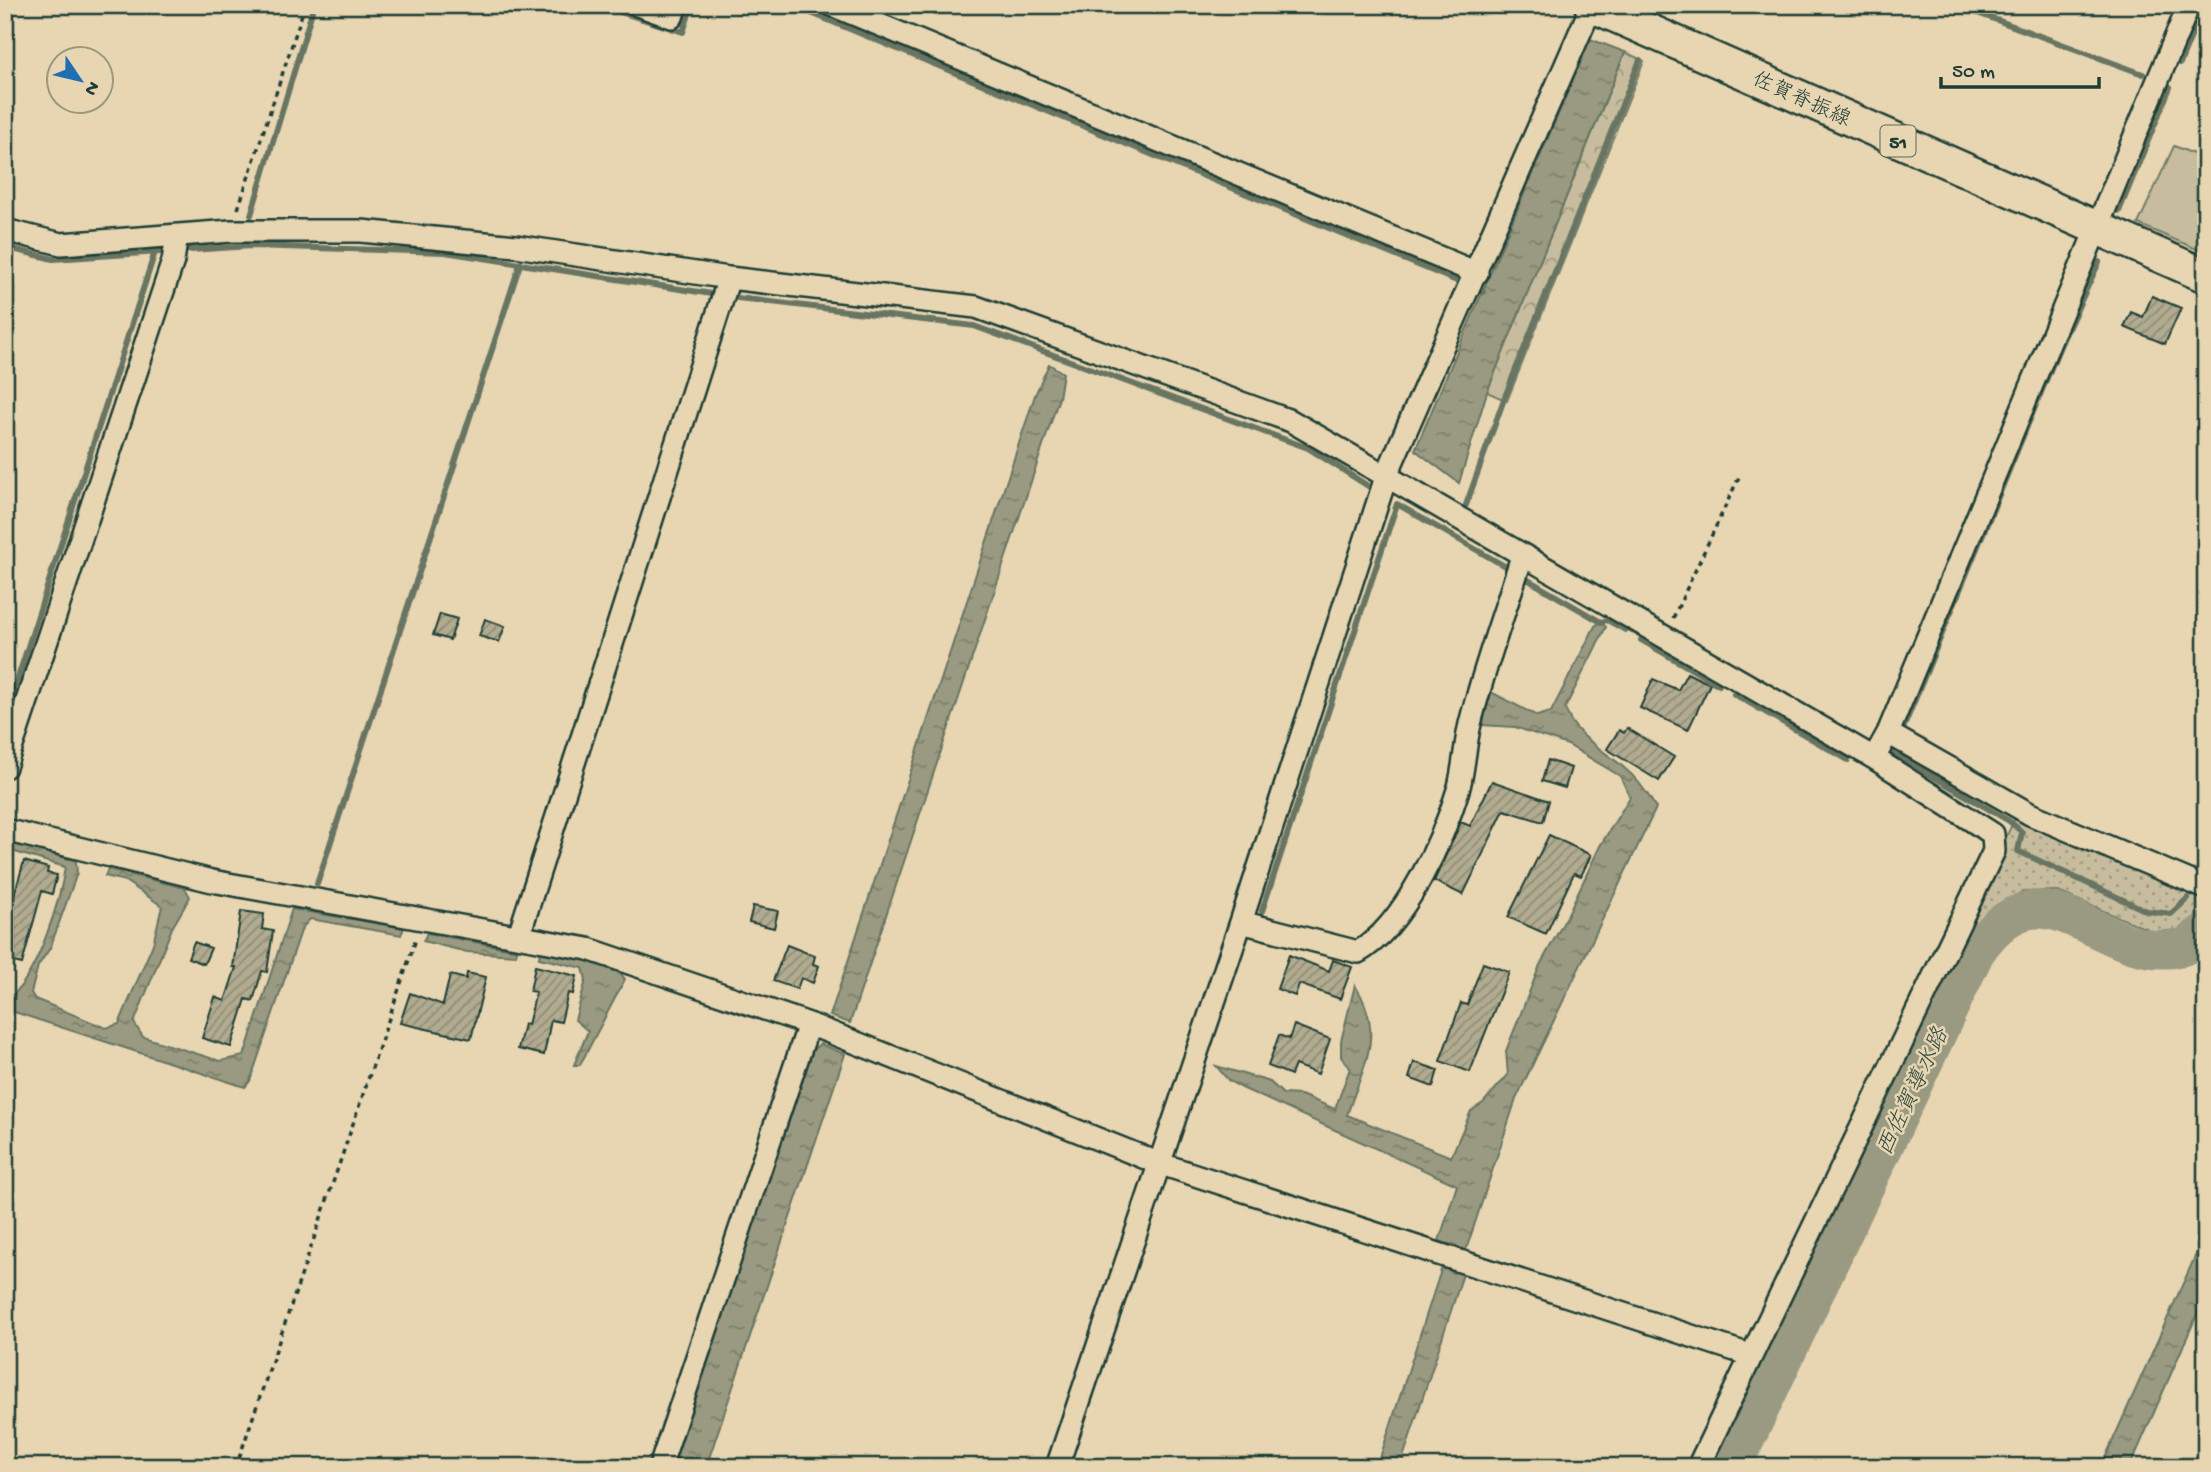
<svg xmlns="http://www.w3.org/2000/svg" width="2211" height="1472" font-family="'Gochi Hand','Klee One',sans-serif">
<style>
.grass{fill:url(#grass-dots);stroke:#737d69;stroke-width:2}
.forest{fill:url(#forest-crowns);stroke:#737d69;stroke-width:2}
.garden{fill:#c7bd9e;stroke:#737d69;stroke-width:2}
.water{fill:url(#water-ripples);stroke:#687562;stroke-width:2}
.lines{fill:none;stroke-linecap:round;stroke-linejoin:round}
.stream{stroke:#687562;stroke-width:6}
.river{stroke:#999a81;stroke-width:38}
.building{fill:url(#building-hatch);stroke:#1f3d34;stroke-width:2}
.street-casing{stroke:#1f3d34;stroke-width:26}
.primary-casing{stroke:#1f3d34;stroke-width:37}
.path{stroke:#1f3d34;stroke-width:3.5;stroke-dasharray:5 5;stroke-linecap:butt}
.street{stroke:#e8d6b3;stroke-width:21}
.primary{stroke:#e8d6b3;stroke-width:32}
.labels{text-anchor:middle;stroke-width:5;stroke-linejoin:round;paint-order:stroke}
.shield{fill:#e8d6b3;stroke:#5b6b5a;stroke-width:2}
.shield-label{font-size:19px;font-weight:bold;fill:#1f3d34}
.street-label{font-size:21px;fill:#1f3d34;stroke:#e8d6b3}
.water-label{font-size:23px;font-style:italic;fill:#314b40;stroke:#e8d6b3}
</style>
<defs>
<pattern id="grass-dots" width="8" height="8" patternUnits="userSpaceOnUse" patternTransform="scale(1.75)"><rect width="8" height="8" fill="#c7bd9e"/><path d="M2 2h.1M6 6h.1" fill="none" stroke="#a19b82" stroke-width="1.8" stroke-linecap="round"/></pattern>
<pattern id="forest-crowns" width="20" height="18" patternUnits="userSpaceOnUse" patternTransform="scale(1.75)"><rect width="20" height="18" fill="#c7bd9e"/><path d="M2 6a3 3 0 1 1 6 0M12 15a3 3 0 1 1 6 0" fill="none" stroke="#a19b82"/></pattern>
<pattern id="water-ripples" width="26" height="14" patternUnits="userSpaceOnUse" patternTransform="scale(1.75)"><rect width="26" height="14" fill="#999a81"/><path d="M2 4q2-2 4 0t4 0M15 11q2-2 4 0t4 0" fill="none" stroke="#7c7f6a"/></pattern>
<pattern id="building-hatch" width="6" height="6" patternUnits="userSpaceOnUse" patternTransform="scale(1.75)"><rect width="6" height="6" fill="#b1ab90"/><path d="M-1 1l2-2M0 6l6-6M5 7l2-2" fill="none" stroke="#8f8c76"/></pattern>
</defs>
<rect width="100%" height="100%" fill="#e8d6b3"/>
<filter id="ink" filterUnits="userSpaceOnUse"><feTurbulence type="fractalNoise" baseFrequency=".0143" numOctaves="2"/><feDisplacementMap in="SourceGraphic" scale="14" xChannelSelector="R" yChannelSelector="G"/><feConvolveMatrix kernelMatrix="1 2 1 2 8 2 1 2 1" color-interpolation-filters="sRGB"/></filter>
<g filter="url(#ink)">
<path class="grass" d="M2016,816L2206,900V908L2191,929L2154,932L2056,891L2022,892L1983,916L1721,1467H1708Z"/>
<path class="forest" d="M1625,52L1644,61L1507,401L1487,392Z"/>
<path class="garden" d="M2174,146L2206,159V253L2138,224Z"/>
<path class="water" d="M1590,39L1625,52L1487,392L1459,483L1415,450Z
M1049,364L1063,373L1059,398L850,1023L830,1016L1035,395Z
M1601,622L1606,627L1565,708C1574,736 1600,747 1622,766C1637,778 1647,792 1656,808L1516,1099L1466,1250L1439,1241L1457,1185L1244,1089L1229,1081L1216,1066L1270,1082L1283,1094L1301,1095L1335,1109L1350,1068L1341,1057V1041L1355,985C1386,1034 1363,1066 1347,1115L1451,1157L1471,1111L1483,1103L1508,1075L1506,1051L1540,965L1566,918L1600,846L1630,797L1620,776L1568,745L1515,727L1482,725L1491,692L1537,716L1551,712L1595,626Z
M5,841L76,861L77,873L50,948L38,966L31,993L35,999L106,1028L119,1024L153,944L162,906L125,881L105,876L108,869L185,888L190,897L172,928L134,1023L143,1037L220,1061L244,1056L292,909L404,928L401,935L310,919L302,928L250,1081L245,1087L5,1009V993L13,995C38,971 60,902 65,867L5,849Z
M427,933L517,950L516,955L467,952L423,941Z
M540,952C566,956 609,957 625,979L580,1065H574L588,1031L575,1020L586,980L583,968L539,958Z
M820,1044L845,1054L706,1467H671L810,1052Z
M2206,1232V1294L2130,1467H2101Z
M1442,1267L1463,1274L1400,1467H1377Z"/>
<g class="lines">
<path class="stream" d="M598,5L683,32L692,5
M792,5L1483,292
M1956,5L2143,74
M1667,6V5
M2180,63L2204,5
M2119,211L2170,87
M251,215L314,5
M5,247L53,259L251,246L445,252L718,295
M2099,262L2060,346L1893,753L2009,821L2022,832L2018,851L2147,911L2171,914L2188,898
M729,297L974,326L1308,448L1368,486
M1466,505L1504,399L1640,60
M1525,578L1601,622L1607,620L1625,630
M1641,640L1719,685
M1734,694L1848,760
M5,718L155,252
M317,884L520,264
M1262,911L1397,504L1508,568
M1453,1246V1271"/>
<path class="river" d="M1733,1467L1976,952C2045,851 2098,964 2179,948C2188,947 2198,936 2206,931"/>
</g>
<path class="building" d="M2152,296L2181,308L2165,344L2124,327L2131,312L2143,317Z
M440,614L457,619L450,640L433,635Z
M485,619L505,626L499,642L479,636Z
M1687,673L1710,684L1688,730L1640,708L1653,679L1678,690Z
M1627,728L1674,757L1659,781L1607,749L1619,730L1624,733Z
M1548,760L1571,768L1565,788L1542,781Z
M1492,781L1549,801L1543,822L1504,810L1463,895L1434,881L1461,822L1470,826Z
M1549,835L1591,855L1581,876L1574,873L1546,934L1508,917Z
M24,861L48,868L47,873L57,875L52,894L42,891L22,964L5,960V927Z
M753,906L778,911L774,928L749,922Z
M241,911L264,914L262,929L273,931L267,972L262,971L253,1001L246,999L231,1047L202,1038L215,997L225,1001L236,967H233Z
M194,942L211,948L204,964L188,958Z
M787,945L815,956L813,964L819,966L813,983L801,978L797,989L773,981Z
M1289,955L1329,971L1333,960L1352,967L1340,999L1299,984L1295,996L1277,989Z
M1483,963L1509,972L1470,1072L1440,1061L1461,1003L1467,1005Z
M535,966L577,976L573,994L568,993L561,1022L551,1020L544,1055L518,1049L524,1024L528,1025L536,992L530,991Z
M467,973L486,977L471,1039L400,1023L410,993L443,1005L450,975L466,979Z
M1294,1025L1330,1039L1318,1074L1295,1065L1291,1075L1268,1066L1279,1035L1289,1039Z
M1414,1062L1438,1070L1433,1087L1409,1078Z"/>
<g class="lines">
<defs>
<path id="street" d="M638,5L672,17L676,5
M832,5L1477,273
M5,230L61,244L231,231H361L516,246L729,278L976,307L1291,421L1874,758L1993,834L1994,851L1698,1467
M1888,733L2030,814L2206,888
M1874,758L1888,733L2189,5
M5,767L173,261L177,235
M5,830L212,881L588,949L809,1024L1158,1163L1750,1355
M1241,922L1358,952C1405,926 1444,837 1459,787C1464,767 1465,745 1470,724C1484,667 1505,612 1522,556
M519,935L729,278
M660,1467L809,1024
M1057,1467L1241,922L1387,474L1592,5"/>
<path id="primary" d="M1591,5L2206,276"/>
</defs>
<use href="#street" class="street-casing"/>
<use href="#primary" class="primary-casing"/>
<path class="path" d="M238,209L305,5
M1673,618L1739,477
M236,1467L416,939"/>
<use href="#street" class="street"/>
<use href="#primary" class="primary"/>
</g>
</g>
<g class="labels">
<rect class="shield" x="1880.5" y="125.5" width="35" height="31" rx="5"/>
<g class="shield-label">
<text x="1898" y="148">51</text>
</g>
<g class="street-label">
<text transform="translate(1802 98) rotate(24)" y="7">佐賀脊振線</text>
</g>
<g class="water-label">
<text transform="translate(1911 1091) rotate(-65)" y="8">西佐賀導水路</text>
</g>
</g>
<rect width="2211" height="1472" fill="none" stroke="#e8d6b3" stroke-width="28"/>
<rect x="14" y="14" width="2183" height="1444" fill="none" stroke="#1f3d34" stroke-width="2.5" filter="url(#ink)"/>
<g transform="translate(80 80) rotate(125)"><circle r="33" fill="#e8d6b3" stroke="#989980" stroke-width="2"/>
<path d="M0-5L12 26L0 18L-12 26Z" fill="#1f6fb2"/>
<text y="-10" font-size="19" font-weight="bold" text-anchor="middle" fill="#1f3d34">N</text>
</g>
<path d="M1941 77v10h158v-10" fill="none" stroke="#1f3d34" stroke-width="3.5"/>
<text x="1952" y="77" font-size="21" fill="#1f3d34" stroke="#e8d6b3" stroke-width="5" paint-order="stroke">50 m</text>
</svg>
